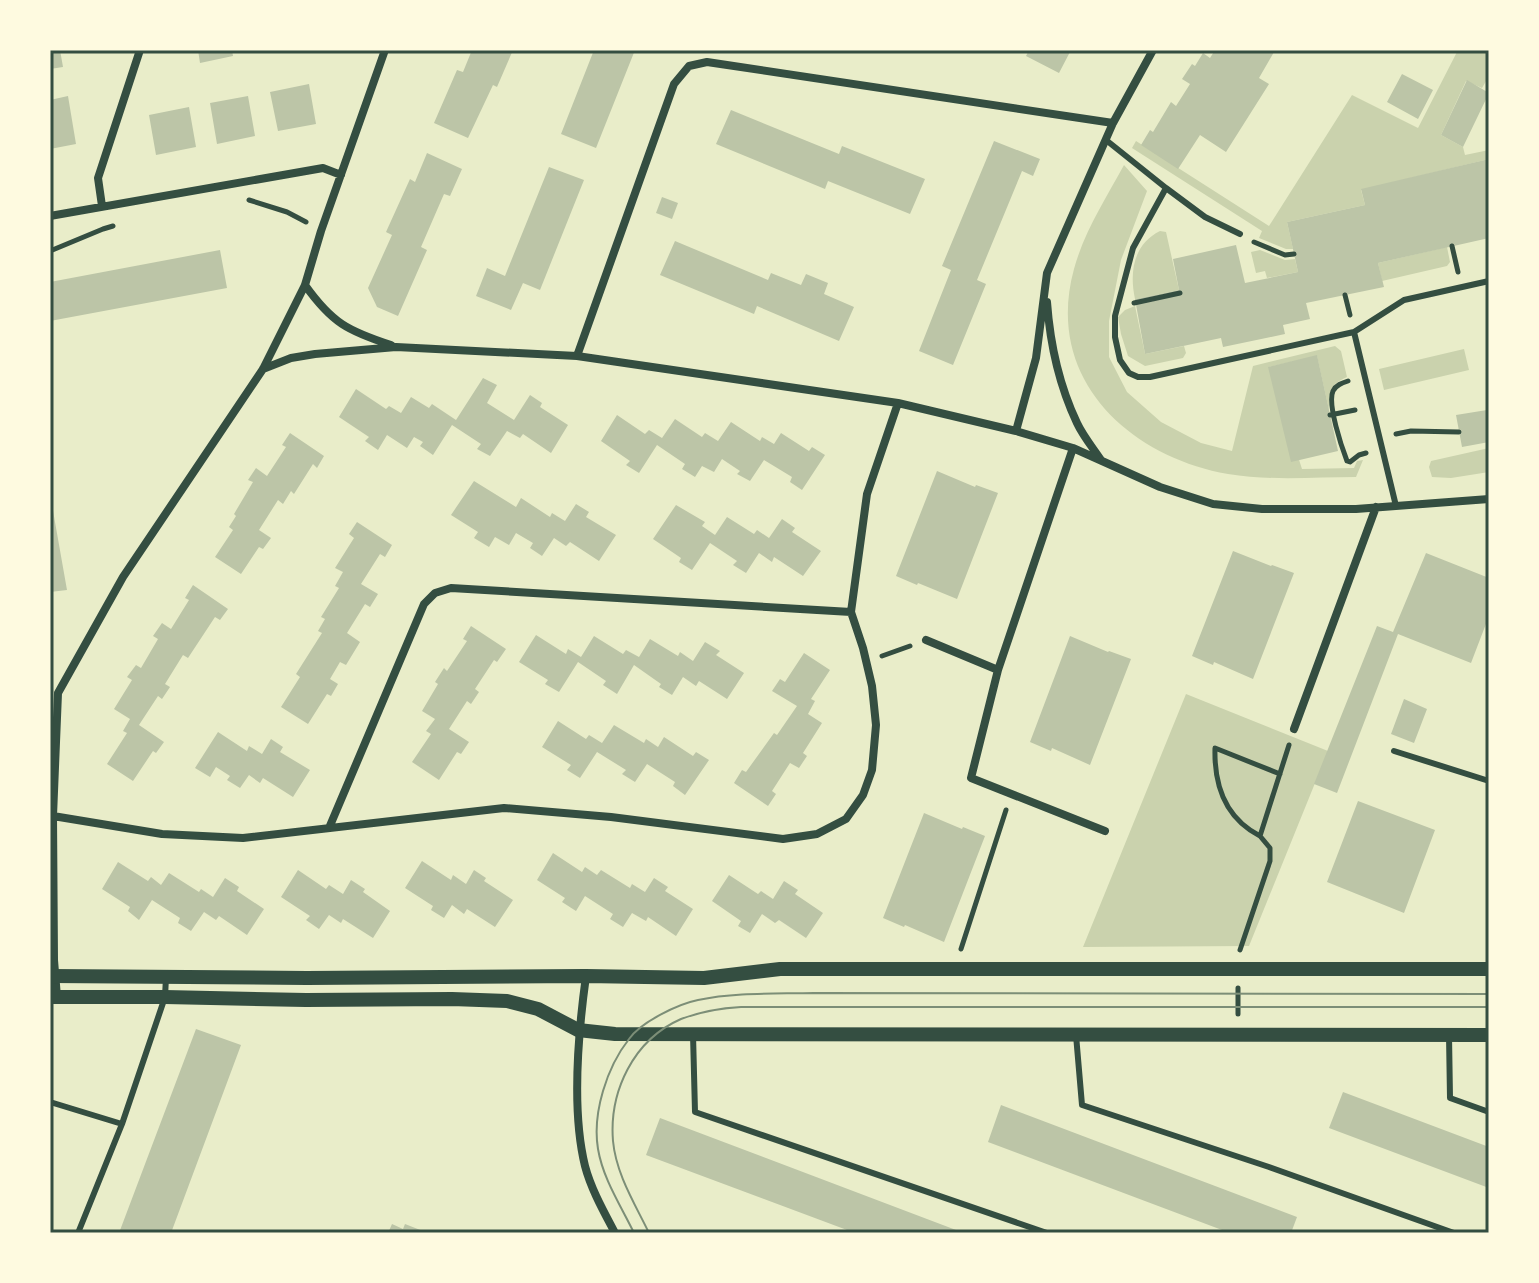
<svg xmlns="http://www.w3.org/2000/svg" width="1539" height="1283" font-family="'Playfair Display',serif">
<style>
.green{fill:#cad2ad}
.building{fill:#bcc5a7}
.lines{fill:none;stroke-linecap:round;stroke-linejoin:round}
.path{stroke:#344e41;stroke-width:5}
.service{stroke:#344e41;stroke-width:6}
.minor{stroke:#344e41;stroke-width:8}
.tertiary{stroke:#344e41;stroke-width:14}
.tram{stroke:#7c8e77;stroke-width:2}
.neatline{fill:none;stroke:#344e41;stroke-width:3}
</style>
<rect width="100%" height="100%" fill="#e9edc9"/>
<path class="green" d="M1458,50H1489V76L1482,88L1466,81L1441,135L1463,147L1465,155L1489,150V159L1361,190L1365,205L1287,222L1293,249H1286L1259,238L1262,231L1132,148L1136,141L1269,226L1352,95L1418,128Z
M1124,165L1147,191L1121,260L1109,321V357L1127,392L1161,422L1201,443L1232,451L1253,366L1335,346L1341,351L1347,377C1329,385 1329,392 1329,410L1317,356L1269,367L1302,469L1354,468L1357,461L1363,460L1356,477C1314,477 1270,481 1228,474C1128,456 1044,378 1074,269C1084,232 1106,198 1124,165Z
M1160,231L1166,232L1179,290L1135,299C1129,271 1134,244 1160,231Z
M1447,247L1450,262L1447,266L1382,281L1378,263Z
M1260,250L1285,260L1295,259L1298,272L1267,278L1265,271L1256,273L1251,252Z
M1135,306L1145,354L1184,346L1186,353L1183,358L1145,366L1128,356L1121,334L1118,317L1125,310Z
M1464,349L1469,370L1384,390L1379,369Z
M1489,448V472L1451,478L1432,477L1429,467L1431,461Z
M1186,694L1328,751L1249,946L1083,947Z"/>
<path class="building" d="M50,50H60L63,67L50,69Z
M198,50H232L233,56L200,63Z
M472,50H513L497,87L493,85L468,138L434,123L457,70L463,72Z
M594,50H635L596,148L561,134Z
M1029,50H1071L1059,73L1026,56Z
M1215,50H1270L1274,52L1259,78L1269,84L1226,152L1200,135L1178,169L1141,145L1150,130L1153,132L1171,102L1176,106L1190,84L1182,79L1192,64L1195,66L1203,53L1210,58Z
M1402,74L1433,90L1418,119L1387,102Z
M1467,80L1489,93L1463,147L1441,135Z
M309,84L316,124L278,131L270,92Z
M68,96L76,144L50,149V100Z
M248,96L255,136L217,144L210,103Z
M189,107L196,147L156,155L149,115Z
M731,110L839,154L842,146L925,179L910,214L828,181L825,189L716,144Z
M994,141L1040,159L1033,176L1022,171L977,280L986,284L953,365L919,351L951,270L942,266Z
M427,153L462,169L450,196L444,194L421,247L427,250L398,316L377,307L368,288L392,235L386,232L410,179L415,182Z
M1489,159V238L1378,263L1384,287L1306,303L1310,319L1283,325L1285,334L1223,347L1221,338L1145,354L1135,299L1179,290L1173,259L1236,245L1245,283L1298,272L1287,222L1365,205L1361,189Z
M549,167L584,180L540,290L523,283L511,310L476,296L487,268L505,276Z
M662,197L678,203L672,219L656,213Z
M675,241L768,280L771,273L801,285L806,274L828,283L824,294L854,307L839,341L757,306L754,314L660,275Z
M220,250L227,288L50,321V282Z
M1317,355L1338,451L1291,462L1268,367Z
M483,378L497,385L487,403L514,420L530,395L542,403L540,407L568,425L551,453L523,434L520,438L507,431L490,456L477,449L481,444L452,425L433,455L420,446L423,442L414,437L407,448L387,435L378,450L365,441L369,437L339,417L356,389L386,409L389,406L401,413L411,397L429,408L432,404L456,420Z
M1487,410L1489,442L1462,447L1456,415Z
M617,415L645,434L649,430L662,438L675,419L702,437L705,433L718,441L731,422L760,441L762,437L774,444L781,433L809,451L812,447L825,455L802,490L790,482L792,477L764,460L750,481L737,474L740,471L722,459L714,472L702,466L695,477L682,469L685,464L657,445L639,473L626,465L630,461L601,441Z
M290,433L324,456L317,468L313,464L294,494L291,491L283,504L278,500L259,530L271,538L263,549L259,547L241,574L215,557L233,530L229,527L236,516L234,514L253,482L248,480L256,468L267,476L286,447L282,445Z
M937,471L975,487L976,485L998,493L957,599L918,583L917,585L896,576Z
M474,481L516,507L521,498L550,517L552,513L565,521L576,504L589,512L586,517L616,535L599,561L570,542L566,546L554,538L542,556L530,548L533,543L516,533L509,545L495,537L489,547L474,538L478,532L451,515Z
M50,505H52L67,590L50,592Z
M676,505L705,522L702,526L715,535L727,517L754,534L757,530L769,538L782,519L795,528L792,532L821,551L803,576L774,557L772,562L759,553L746,573L733,565L737,561L710,543L692,570L679,562L681,558L653,539Z
M357,522L392,545L385,557L380,554L361,584L378,594L370,607L365,604L347,633L360,642L346,665L340,662L330,679L338,684L331,696L327,694L308,724L281,707L300,677L296,674L322,633L318,631L325,619L321,617L339,588L335,586L343,572L335,568L354,538L349,534Z
M1233,551L1271,566L1272,565L1294,573L1253,679L1214,662L1213,665L1192,656Z
M1426,553L1489,578V616L1471,663L1398,634L1337,793L1314,784L1377,626L1393,632Z
M193,585L228,609L220,620L215,617L188,658L183,655L165,684L170,687L162,699L158,696L139,725L164,742L156,753L153,751L133,781L107,764L127,733L123,731L130,719L114,709L132,680L127,677L136,665L141,668L158,639L153,636L162,623L171,629L189,600L185,598Z
M471,626L506,649L497,662L494,660L475,689L479,692L471,704L467,701L449,729L469,742L461,754L457,752L439,780L412,762L431,734L426,731L435,719L422,711L438,684L435,682L444,668L447,671L467,641L463,639Z
M536,635L566,654L568,649L581,657L594,636L623,654L626,650L639,657L650,639L678,656L680,652L693,661L705,642L720,651L716,655L744,673L727,699L699,681L696,686L683,677L672,695L659,687L661,684L634,665L617,694L603,685L606,681L578,662L559,692L545,684L548,680L519,662Z
M1070,636L1108,652L1109,651L1131,659L1090,765L1052,748L1051,751L1030,742Z
M804,653L830,670L811,699L815,701L808,714L822,723L803,753L807,756L799,768L790,763L772,791L776,794L768,806L734,783L742,770L746,772L774,733L777,735L797,706L772,691L780,679L785,682Z
M1404,699L1427,709L1414,743L1391,734Z
M558,721L586,739L589,735L602,743L614,725L644,743L646,739L658,747L664,737L693,756L696,752L709,760L685,795L673,786L675,782L647,764L635,782L622,774L626,770L597,752L580,778L567,770L571,765L542,747Z
M218,732L247,751L249,746L262,754L271,739L283,747L280,752L310,770L293,797L263,778L260,783L249,775L240,788L227,780L230,776L216,767L210,777L195,768Z
M1358,801L1435,830L1404,913L1327,882Z
M924,813L962,829L963,827L985,836L944,942L905,925L904,927L883,918Z
M553,853L582,872L585,867L597,875L601,870L630,888L632,884L645,892L654,878L668,887L665,891L693,909L676,936L648,917L646,921L632,913L623,927L610,919L613,914L585,896L576,911L562,902L565,898L537,880Z
M422,861L451,880L453,875L466,884L474,870L486,878L484,881L513,900L495,927L467,909L464,914L452,905L444,918L431,910L433,906L405,888Z
M118,862L148,881L151,877L161,885L169,873L199,892L201,889L213,897L225,878L239,887L237,891L264,909L247,935L219,916L216,920L204,912L191,931L178,923L180,918L152,900L139,920L128,911L130,907L102,889Z
M298,870L326,889L329,885L343,894L351,880L365,889L363,892L390,911L373,938L343,919L341,923L329,915L319,929L306,920L310,916L281,897Z
M729,875L758,894L761,891L773,899L784,881L798,890L795,894L823,913L806,938L779,920L775,923L762,914L750,933L738,926L741,921L712,901Z
M196,1029L241,1045L171,1233H119Z
M1343,1092L1489,1147V1188L1329,1128Z
M1001,1105L1297,1217L1291,1233H1230L988,1142Z
M660,1118L956,1230L955,1233H855L646,1155Z
M392,1224L403,1229L405,1224L428,1233H388Z"/>
<g class="lines">
<path class="path" d="M249,200L287,212L306,222
M1254,242L1285,255L1294,254
M1452,246L1458,272
M50,251L103,229L113,226
M1345,295L1350,315
M1134,303L1180,293
M1348,381C1342,383 1336,385 1333,391C1327,404 1342,448 1347,461L1350,462L1359,455L1366,453
M1330,415L1355,410
M1396,434L1411,431L1459,432
M882,656L910,646
M1260,836C1225,818 1214,784 1215,748L1280,774
M961,949L1006,810
M1240,950L1270,861V848L1260,836L1289,745
M1238,1014V988"/>
<path class="service" d="M1106,140L1166,188L1133,248L1115,316V337L1120,360L1129,373L1138,377H1150L1354,332L1396,506
M1166,188L1205,217L1240,234
M1354,332L1404,300L1489,281
M1394,751L1489,781
M693,1034L695,1112L1047,1233
M1076,1035L1082,1105L1269,1167L1454,1233
M1449,1035L1450,1098L1489,1112
M50,1102L122,1124
M78,1233L122,1124L165,997L166,977"/>
<path class="minor" d="M102,206L98,178L140,50
M50,216L323,168L341,175
M305,285C332,323 348,331 391,345
M1047,302C1050,343 1059,385 1077,423C1083,436 1093,448 1101,460
M577,356L674,84L689,66L707,62L1113,123
M263,369L291,358L315,354L396,347L577,356L898,403L1016,431L1073,448L1160,487L1213,504L1262,509H1356L1489,499
M1016,431L1036,358L1047,273L1113,123L1153,50
M1073,448L998,670L971,778L1105,831
M926,640L998,670
M1294,729L1376,507
M53,816L162,834L243,838L504,808L611,817L783,839L817,834L846,819L863,795L872,770L876,725L872,686L863,648L851,612L867,494L898,403
M329,828L424,604L435,593L451,588L851,612
M586,976C578,1034 571,1109 585,1166C591,1189 604,1212 615,1233
M57,997L54,960L53,816L58,693L123,577L263,369L305,285L321,231L385,50"/>
<path class="tertiary" d="M50,976L307,978L586,976L704,978L780,969H1489
M50,997H165L306,1000L452,999L507,1001L538,1009L578,1030L615,1034L1489,1035"/>
<path class="tram" d="M634,1233C621,1206 603,1179 598,1149C592,1113 607,1067 629,1039C641,1022 678,1004 698,1000C735,992 776,994 814,993L1489,994
M649,1233C635,1204 616,1174 613,1141C609,1092 633,1040 681,1019C700,1012 721,1008 741,1007H1489"/>
</g>
<rect width="1539" height="1283" fill="none" stroke="#fefae0" stroke-width="104"/>
<rect x="52" y="52" width="1435" height="1179" class="neatline"/>
</svg>
